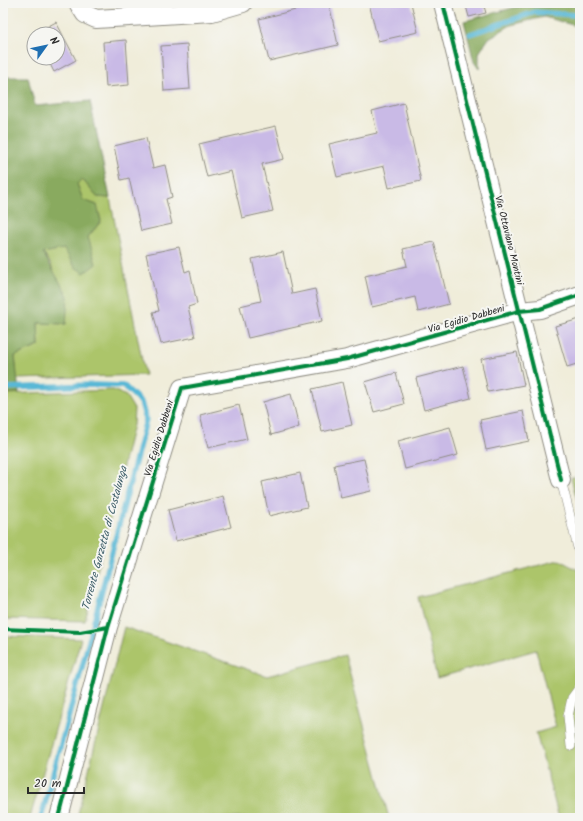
<svg xmlns="http://www.w3.org/2000/svg" width="583" height="821" font-family="Kalam,sans-serif">
<style>
.green{fill:#acc56a;stroke:#6c784a}
.forest{fill:#89aa5e;stroke:#5a6a44}
.lines{fill:none;stroke-linecap:round;stroke-linejoin:round}
.stream{stroke:#58b8d6;stroke-width:5.5}
.building{fill:#c9bae6}
.service-casing{stroke:#8e8c82;stroke-width:10}
.minor-casing{stroke:#8e8c82;stroke-width:20}
.service{stroke:#fff;stroke-width:9}
.minor{stroke:#fff;stroke-width:18}
.cycleway-casing{stroke:#f6f6f2;stroke-width:6}
.cycleway{stroke:#00873e;stroke-width:4}
.labels{text-anchor:middle;stroke-width:4;stroke-linejoin:round;paint-order:stroke}
.street-label{font-size:10px;fill:#2b2b2b;stroke:#f6f6f2}
.water-label{font-size:11px;font-style:italic;fill:#3b5c67;stroke:#f6f6f2}
</style>
<rect width="100%" height="100%" fill="#f6f6f2"/>
<filter id="ink" filterUnits="userSpaceOnUse"><feTurbulence type="fractalNoise" baseFrequency=".025" numOctaves="2"/><feDisplacementMap in="SourceGraphic" scale="8" xChannelSelector="R" yChannelSelector="G"/><feConvolveMatrix kernelMatrix="1 2 1 2 8 2 1 2 1" color-interpolation-filters="sRGB"/></filter>
<filter id="wash" filterUnits="userSpaceOnUse"><feTurbulence type="fractalNoise" baseFrequency=".012" numOctaves="4" result="noise"/><feDisplacementMap in="SourceGraphic" scale="16" xChannelSelector="R" yChannelSelector="G"/><feGaussianBlur stdDeviation="0.9" result="paint"/><feColorMatrix in="noise" values="0 0 0 0 0 0 0 0 0 0 0 0 0 0 0 0 0 1.4 0 .05"/><feComposite in="paint" operator="in"/></filter>
<g filter="url(#wash)">
<rect width="100%" height="100%" fill="#f0edda"/>
<path class="green" d="M82,179L97,197L110,198L145,375L17,379L15,356L39,346L38,323L66,324L51,264L43,253L64,248L75,267L88,237L101,221L97,205L83,200L77,184Z
M113,390L126,396L134,409L133,425L85,621L3,619V394Z
M580,476V510L571,478Z
M559,560L580,571V818H559L536,733L556,727L536,650L437,678L418,597Z
M124,627L267,676L345,655L389,818H77Z
M3,636L81,639L30,818H3Z"/>
<path class="forest" d="M567,3L580,7V27L544,17L511,25L489,38L479,53V69L474,62L464,21L520,6Z
M3,77H28L35,106L90,101L110,198L97,197L82,179L77,184L83,200L97,205L101,221L88,237L96,264L84,273L75,267L64,249L43,253L68,296L66,324L38,323L39,346L15,356L19,393L3,394Z"/>
<g class="lines">
<path class="stream" d="M470,34L535,12L575,15L580,17
M3,388L95,385L124,386L141,402L146,420L89,641L41,818"/>
</g>
<g id="blocks">
<path class="building" d="M324,3H329L338,45L269,61L259,19Z
M369,3H411L418,32L378,41Z
M480,3H483L486,13L469,17L466,6Z
M56,22L76,60L54,72L47,58H58V34H34Z
M126,40L129,85L106,87L103,42Z
M187,44L190,89L164,91L161,46Z
M404,103L421,181L389,188L384,166L337,177L329,144L377,133L372,111Z
M276,126L284,159L262,164L273,211L242,218L231,171L207,177L199,144Z
M146,138L153,168L165,165L172,197L166,199L172,224L141,231L129,178L121,180L114,146Z
M434,242L449,304L418,312L415,297L372,307L365,276L407,266L403,249Z
M179,247L185,272L190,270L197,304L188,307L195,337L161,344L153,312L159,311L146,254Z
M283,252L292,294L315,289L322,321L248,338L240,306L261,301L252,259Z
M580,319V363L567,367L555,326Z
M517,352L524,385L488,392L481,359Z
M463,366L471,398L424,410L416,378Z
M396,373L404,404L374,412L365,382Z
M342,382L352,425L322,432L312,389Z
M291,394L299,427L271,435L263,402Z
M239,405L247,439L208,448L200,415Z
M523,411L529,441L486,450L480,420Z
M450,427L458,455L405,469L398,441Z
M364,459L371,491L341,498L334,465Z
M300,473L307,507L269,516L262,482Z
M223,496L231,527L176,541L168,510Z
M580,708V726L575,709Z"/>
</g>
</g>
<g filter="url(#ink)">
<use href="#blocks" fill-opacity="0" stroke="#8e8c82" stroke-width="1"/>
<g class="lines">
<defs>
<path id="service" d="M561,480L580,556
M571,746L568,716L572,698L580,687"/>
<path id="minor" d="M78,3L85,14L96,19L212,12L243,3
M443,3L561,480
M59,818L108,627L182,388L347,359L519,311L540,309L580,295"/>
</defs>
<use href="#service" class="service-casing"/>
<use href="#minor" class="minor-casing"/>
<use href="#service" class="service"/>
<use href="#minor" class="minor"/>
<defs>
<path id="cycleway" d="M443,3L561,480
M3,629L80,632L108,627
M59,818L108,627L182,388L347,359L519,311L540,309L580,295"/>
</defs>
<use href="#cycleway" class="cycleway-casing"/>
<use href="#cycleway" class="cycleway"/>
</g>
</g>
<g class="labels">
<g class="street-label">
<text transform="translate(510 240) rotate(76)" y="4">Via Ottaviano Montini</text>
<text transform="translate(466 318) rotate(-16)" y="4">Via Egidio Dabbeni</text>
<text transform="translate(158 438) rotate(-73)" y="4">Via Egidio Dabbeni</text>
</g>
<g class="water-label">
<text transform="translate(104 538) rotate(-75)" y="4">Torrente Garzetta di Costalunga</text>
</g>
</g>
<rect width="583" height="821" fill="none" stroke="#f6f6f2" stroke-width="16"/>
<g transform="translate(46 46) rotate(57)"><circle r="19" fill="#f6f6f2" stroke="#a5a5a2"/>
<path d="M0-3L7 15L0 10L-7 15Z" fill="#1f6fb2"/>
<text y="-6" font-size="11" font-weight="bold" text-anchor="middle" fill="#2b2b2b">N</text>
</g>
<path d="M28 787v6h56v-6" fill="none" stroke="#2b2b2b" stroke-width="2"/>
<text x="34" y="787" font-size="12" fill="#2b2b2b" stroke="#f6f6f2" stroke-width="3" paint-order="stroke">20 m</text>
</svg>
